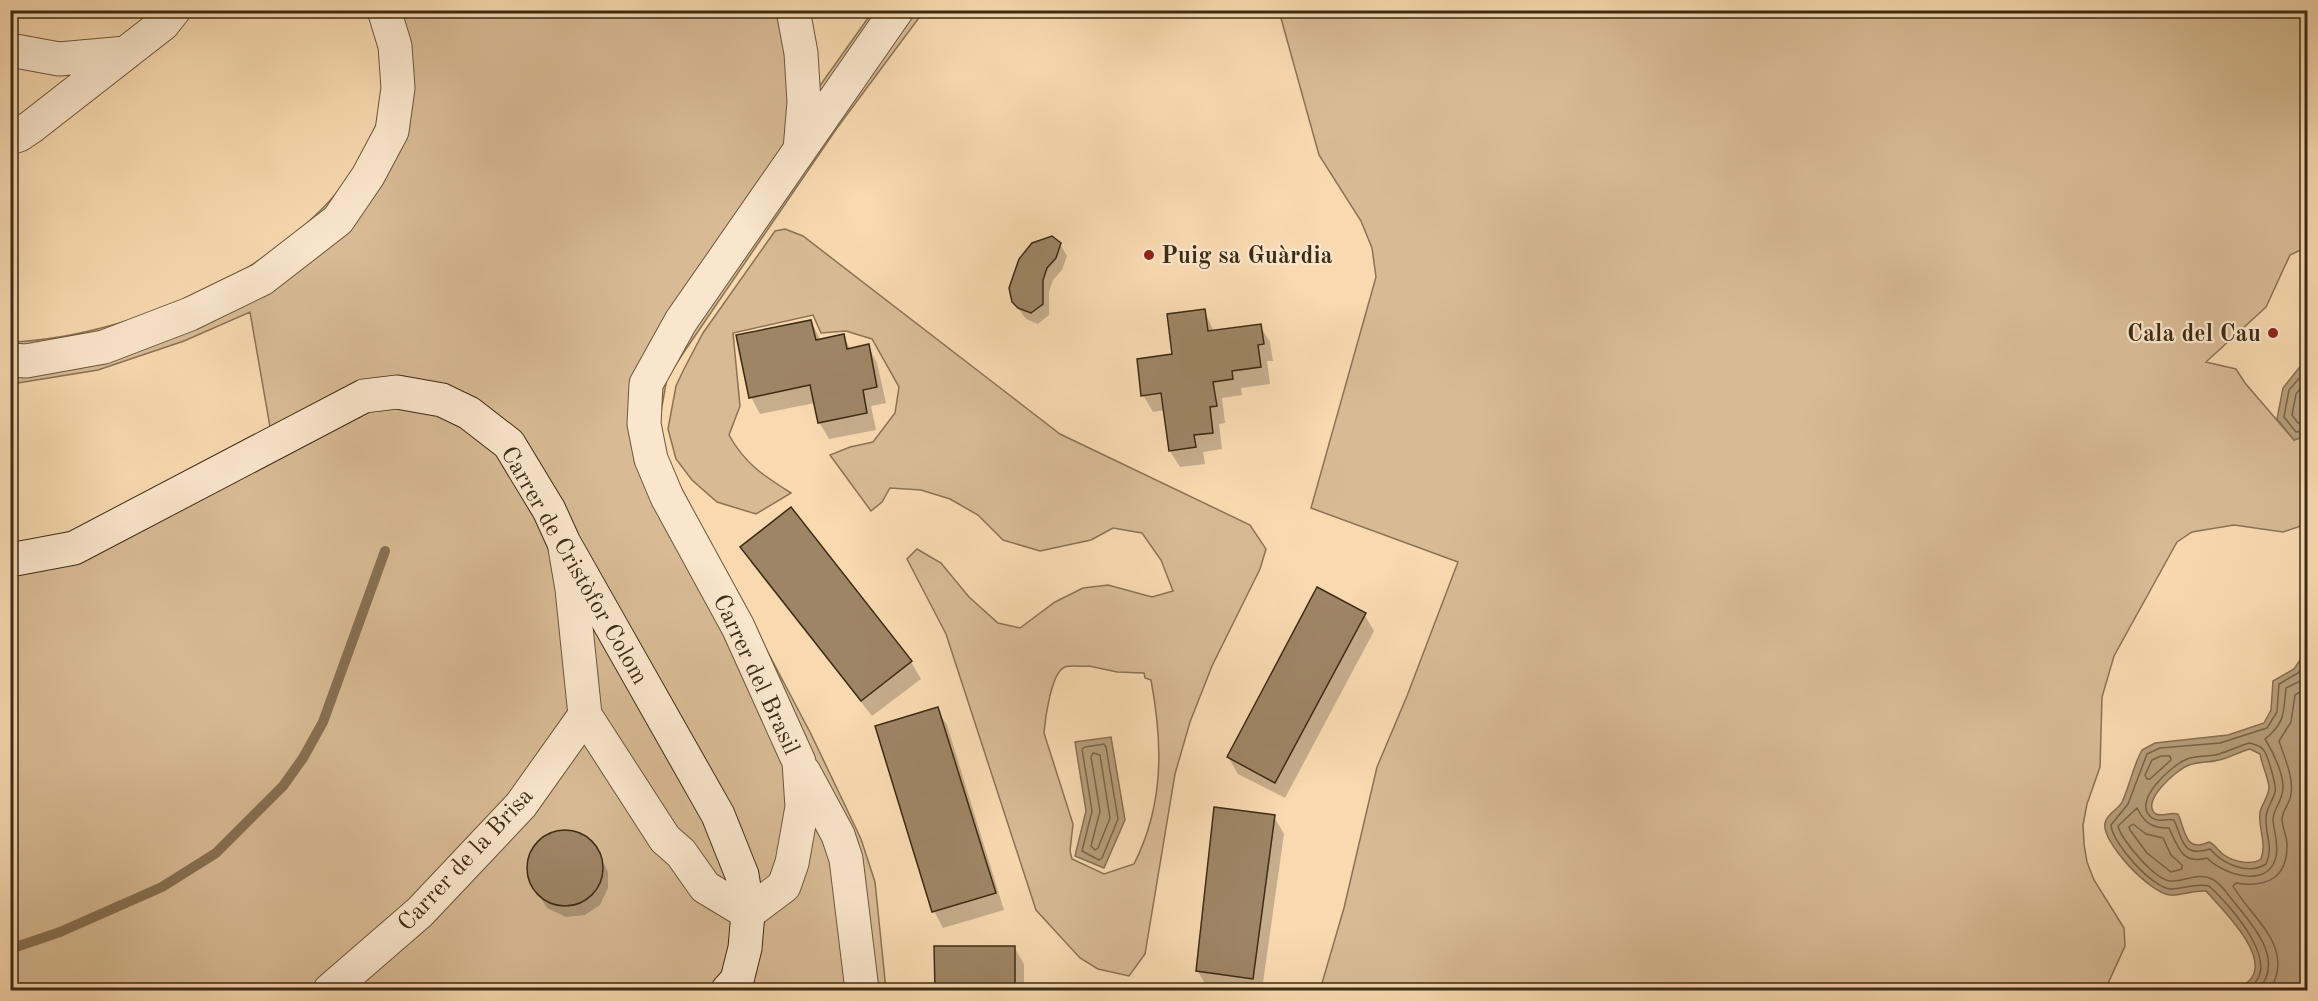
<svg xmlns="http://www.w3.org/2000/svg" width="2318" height="1001" font-family="'Old Standard TT',serif">
<style>
.green{fill:#d8bb95;stroke:#8a7354;stroke-width:1.5;fill-rule:evenodd}
.water{fill:#b89e7b;stroke:#877052;stroke-width:1.5;fill-rule:evenodd}
.shadow{fill:#0003}
.lines{fill:none;stroke-linecap:round;stroke-linejoin:round}
.shore{stroke:#7a6448;stroke-width:1.5}
.stream{stroke:#877052;stroke-width:10}
.building{fill:#9e8565;stroke:#3d2b14;stroke-width:1.5}
.street-casing{stroke:#6c563b;stroke-width:35}
.secondary-casing{stroke:#3d2b14;stroke-width:35}
.street{stroke:#fae6cc;stroke-width:33}
.secondary{stroke:#fae6cc;stroke-width:33}
.poi-dot{fill:#8f2418;stroke:#fae6cc;stroke-width:2}
.labels{text-anchor:middle;stroke-width:4.5;stroke-linejoin:round;paint-order:stroke}
.poi-label{font-size:24px;font-weight:bold;fill:#3d2b14;stroke:#fae6cc;text-anchor:start}
.street-label{font-size:24px;fill:#3d2b14;stroke:#fae6cc}
</style>
<rect width="100%" height="100%" fill="#f8d9b0"/>
<filter id="stains"><feTurbulence type="fractalNoise" baseFrequency=".00333" numOctaves="4"/><feColorMatrix values="0 0 0 0 .2 0 0 0 0 .09 0 0 0 0 .02 0 0 0 .5 -.17"/></filter>
<radialGradient id="worn" r=".72"><stop offset=".6" stop-color="#630" stop-opacity="0"/><stop offset="1" stop-color="#630" stop-opacity=".3"/></radialGradient>
<path class="green" d="M370,11H806L819,87L873,11H924L837,128L684,352L667,378L658,429L663,451L679,484L811,734L861,839L875,882L886,990H11V560L273,444L250,312L184,341L98,370L18,383L11,382L10,342C77,340 155,315 216,287C227,283 237,274 247,268C300,234 352,190 374,130C377,122 382,113 383,104C388,70 378,43 370,11Z
M1279,11H2307V247L2290,255L2266,307L2206,362L2236,369L2245,383L2294,440L2307,435V524L2283,532L2234,525L2192,532L2177,542L2114,656L2102,697L2100,767L2087,804L2083,825L2084,844L2087,862L2094,880L2124,928L2125,946L2105,990H1320L1344,908L1377,767L1407,696L1458,562L1311,508L1376,277L1372,248L1361,221L1319,155Z
M785,229L803,236L1060,434L1250,525L1266,549L1260,569L1212,666L1190,722L1175,774L1145,954L1129,976L1098,969L1080,958L1036,910L946,634L907,559L917,549L941,563L969,597L998,623L1020,628L1055,602L1083,588L1108,585L1152,597L1173,591L1161,560L1142,533L1113,528L1091,540L1040,551L1003,540L978,515L950,499L921,490L890,488L882,502L871,511L830,455L850,447L873,442L895,413L899,387L872,339L846,331L821,333L813,315L733,333L740,406L729,435C745,464 764,476 791,493L756,514L717,502L692,480L676,459L668,429L676,386L684,369L703,333L775,231ZM1089,666L1117,672L1144,673L1145,678L1151,680C1163,744 1164,805 1134,864L1104,874L1072,859L1070,851L1073,824L1044,733C1045,720 1051,672 1065,667C1072,665 1082,667 1089,666Z"/>
<path class="water" d="M2307,358V436L2294,440L2277,419L2283,388Z
M2307,650V990H2218C2228,987 2240,988 2249,981C2273,958 2221,908 2206,891C2194,890 2179,896 2170,895C2150,893 2101,842 2105,823C2107,813 2118,810 2122,802C2130,785 2133,766 2142,750L2155,743L2228,735L2264,723L2271,710L2273,681L2294,669ZM2250,749L2260,754C2262,765 2267,775 2269,786C2270,794 2262,804 2260,812C2258,829 2267,842 2261,859C2251,866 2233,861 2224,855C2218,851 2216,845 2209,842C2185,853 2186,832 2178,814C2171,812 2161,817 2156,814C2139,802 2177,770 2187,766C2197,761 2209,763 2219,760C2229,758 2239,752 2250,749Z
M1111,737L1125,820L1104,868L1075,856L1086,811L1075,742Z"/>
<path class="shadow" d="M1060,244L1067,256L1062,270L1053,280L1049,292V315L1038,324L1026,319L1013,301Z
M1204,310L1214,332L1260,326L1270,342L1273,361H1267L1270,384L1241,388L1242,395L1222,398L1225,423L1219,424L1222,449L1203,452L1205,464L1180,467L1170,451L1165,410L1153,412L1143,395L1174,356Z
M811,321L821,341L843,336L851,350L868,346L877,363L886,403L871,406L876,430L829,439L819,422L815,403L760,414L751,397Z
M791,509L911,662L921,679L872,716L752,564L742,547Z
M1364,614L1374,631L1285,798L1238,774L1228,757Z
M937,709L947,725L1004,910L943,928L934,911Z
M1274,817L1284,834L1262,990H1229L1207,987L1197,970Z
M566,831L579,834L596,847L608,872V888L600,905L585,915L566,917L547,908L529,879L528,859L535,845L546,836Z
M936,947H1014L1024,964V990H936Z"/>
<g class="lines">
<path class="shore" d="M2308,368L2289,390L2284,417L2296,432L2308,430
M2308,379L2296,394L2292,415L2298,423L2308,422
M2249,743C2255,744 2262,746 2265,752C2268,758 2277,786 2275,792C2273,801 2266,808 2266,818C2265,835 2274,847 2266,864C2247,876 2222,863 2210,849C2182,858 2183,840 2174,820C2166,818 2159,823 2152,818C2130,802 2172,765 2187,759C2197,755 2209,757 2219,754C2229,751 2239,746 2249,743Z
M1104,744L1106,747L1118,819L1102,858L1099,860L1082,851L1092,811L1082,749L1085,747Z
M1093,753L1100,755L1110,818L1098,848L1095,850L1091,846L1100,811L1091,757Z
M2161,756H2170L2171,760L2150,779H2147L2145,775L2152,760Z
M2133,824L2146,834L2163,838L2171,855L2182,865V869L2171,872L2147,853L2130,830L2129,827Z
M2243,990C2291,972 2229,904 2209,886C2194,883 2184,889 2171,889C2152,888 2112,843 2111,825L2128,804L2147,754L2160,748L2220,743L2267,728L2277,712L2279,684L2298,673L2308,661
M2258,990C2285,961 2254,926 2234,902C2228,895 2221,883 2212,879C2198,872 2184,882 2171,881C2156,881 2121,840 2118,826L2137,808C2145,823 2151,828 2169,828C2178,847 2182,865 2207,858C2224,875 2268,889 2276,857C2279,843 2274,833 2273,820C2273,810 2280,804 2282,794C2287,779 2272,750 2265,739C2286,722 2283,713 2286,688L2302,680L2308,673
M2270,990C2296,947 2252,919 2233,886L2236,883C2267,888 2288,878 2287,843C2286,835 2283,828 2282,820C2282,810 2290,804 2291,794C2294,778 2284,756 2279,741L2291,722L2295,695L2308,687"/>
<path class="stream" d="M10,949L60,932L162,887L216,853L283,786L303,758L323,722L385,551"/>
</g>
<path class="building" d="M1052,236L1061,243L1056,258L1047,268L1043,280V304L1031,313L1018,308L1012,302L1009,288L1019,259L1032,243Z
M1205,309L1208,331L1261,324L1264,344L1258,345L1261,367L1232,371L1233,379L1213,382L1217,406L1210,407L1213,433L1194,435L1196,447L1169,451L1161,393L1141,396L1137,359L1172,354L1167,314Z
M811,320L816,340L844,334L847,349L869,344L877,387L863,390L867,413L818,423L810,385L749,398L736,335Z
M791,507L912,661L861,701L740,547Z
M1317,587L1366,613L1275,783L1227,757Z
M938,707L996,893L932,912L875,726Z
M1214,807L1275,815L1253,979L1196,971Z
M527 868a38 38 0 1 1 76 0a38 38 0 1 1-76 0Z
M934,946H1015V990H935Z"/>
<g class="lines">
<defs>
<path id="street" d="M793,10L801,53L804,102L800,150
M10,50L59,59L126,53
M10,138L19,135L31,127L163,24L174,10
M10,360L26,361L104,347L190,314L262,279L338,220L368,176L392,131L398,88L395,46L384,10
M565,548L572,589L585,715L665,839L681,853L705,887L748,913L784,886L792,863L802,807L799,762L738,627L667,497L651,459L644,424L646,384L681,321L897,10
M804,772L838,835L846,859L862,990
M330,990L420,912L521,805L585,715"/>
<path id="secondary" d="M10,560L74,548L364,396L397,392L442,400L469,413L509,444L549,510L564,543L718,815L742,875L748,913L745,948L737,980L728,990"/>
</defs>
<use href="#street" class="street-casing"/>
<use href="#secondary" class="secondary-casing"/>
<use href="#street" class="street"/>
<use href="#secondary" class="secondary"/>
</g>
<g class="poi-dot">
<circle cx="1149" cy="255" r="6"/>
<circle cx="2273" cy="333" r="6"/>
</g>
<g class="labels">
<g class="poi-label">
<text x="1161" y="263">Puig sa Guàrdia</text>
<text x="2261" y="341" text-anchor="end">Cala del Cau</text>
</g>
<g class="street-label">
<text transform="translate(575 565) rotate(60)" y="8">Carrer de Cristòfor Colom</text>
<text transform="translate(757 674) rotate(65)" y="8">Carrer del Brasil</text>
<text transform="translate(465 859) rotate(-47)" y="8">Carrer de la Brisa</text>
</g>
</g>
<rect width="2318" height="1001" fill="none" stroke="#f8d9b0" stroke-width="36"/>
<rect x="12" y="12" width="2294" height="977" fill="none" stroke="#3d2b14" stroke-width="3"/>
<rect x="18" y="18" width="2282" height="965" fill="none" stroke="#3d2b14" stroke-width="1.5"/>
<rect width="100%" height="100%" filter="url(#stains)"/>
<rect width="100%" height="100%" fill="url(#worn)"/>
</svg>
